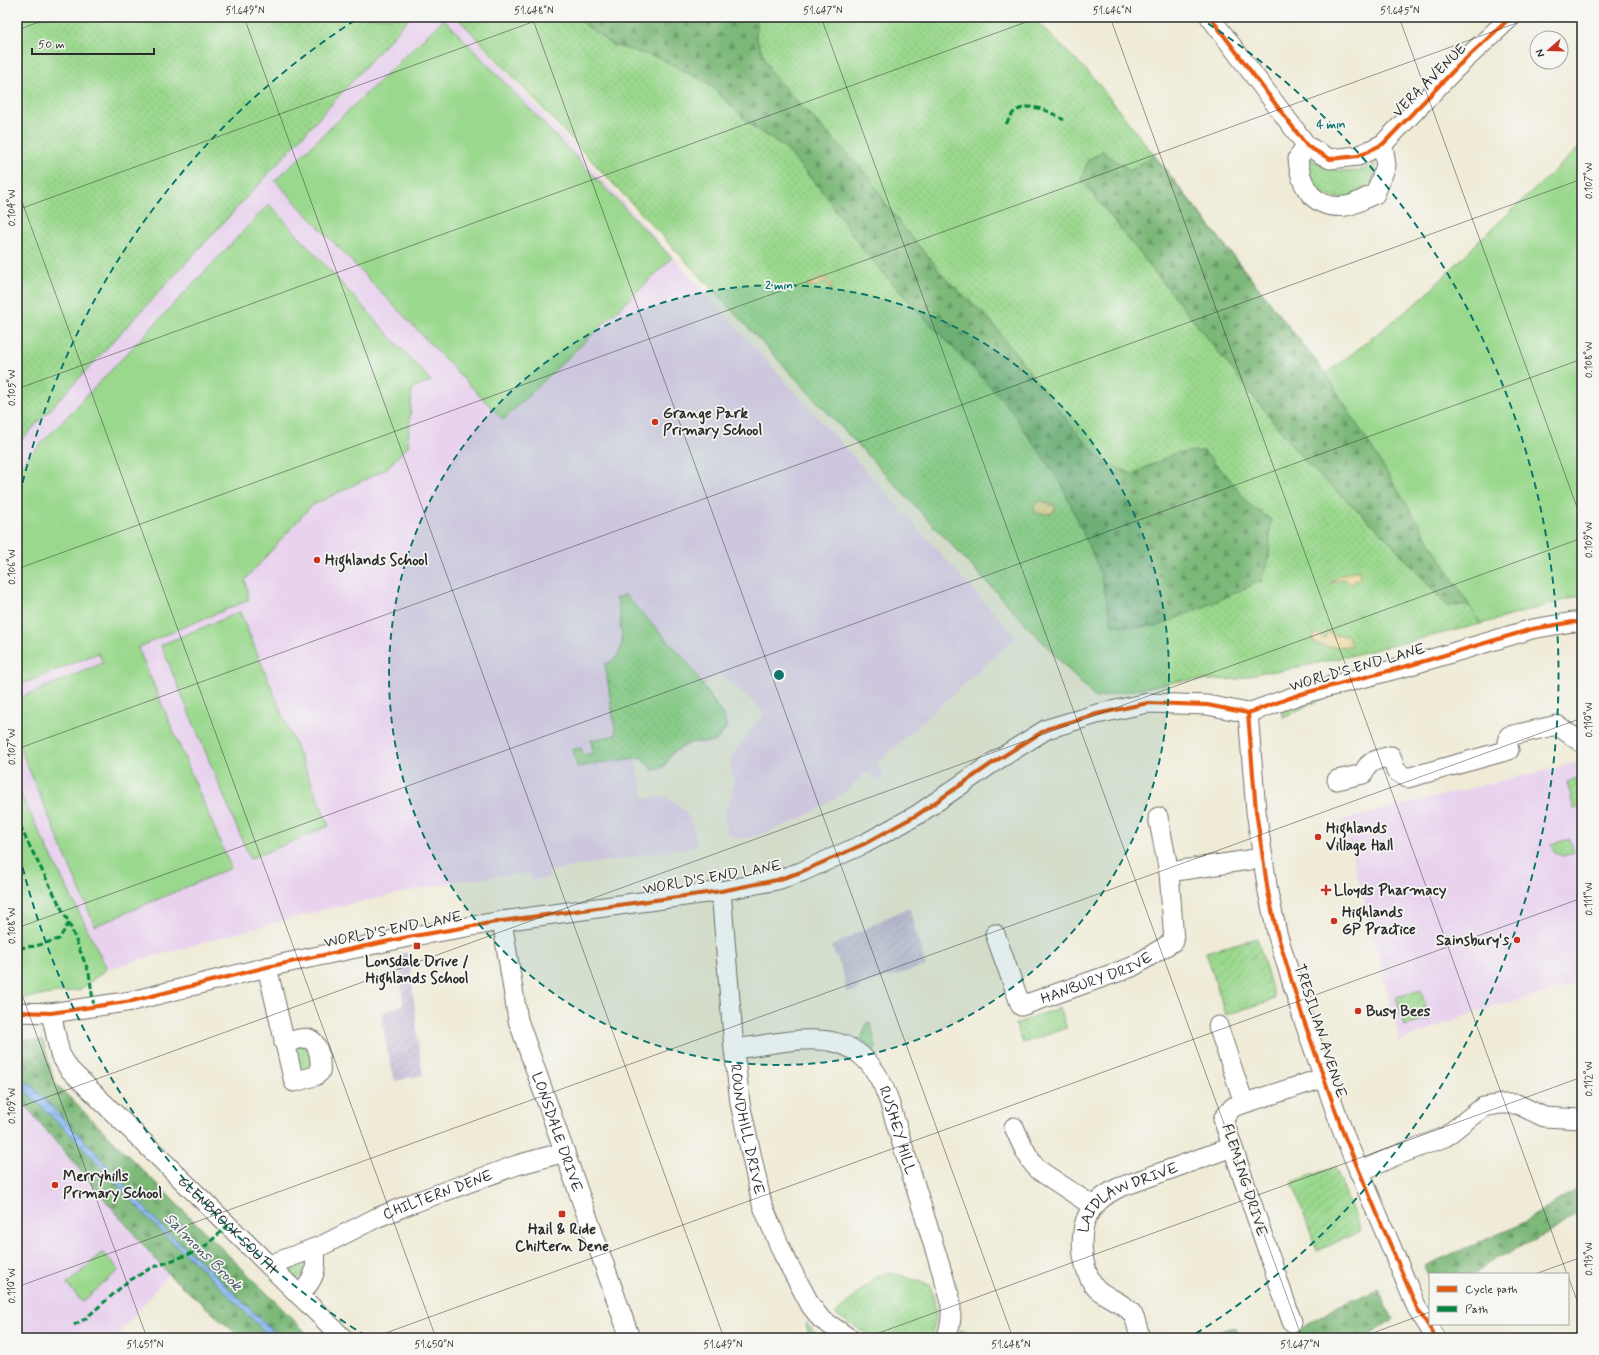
<svg xmlns="http://www.w3.org/2000/svg" width="1599" height="1355" viewBox="0 0 1599 1355" font-family="Mynerve,sans-serif">
	<style>
		.built { fill: #e8d2ee }
		.industrial { fill: url(#industrial-furrows) }
		.grass { fill: url(#grass-dots); stroke: #62825c }
		.forest { fill: url(#forest-firs); stroke: #537252 }
		.sand { fill: url(#sand-dots); stroke: #8c8264 }
		.park { fill: #9ad88d; stroke: #62825c }
		.garden { fill: url(#garden-furrows); stroke: #62825c }
		.water { fill: url(#water-waves); stroke: #5b7390 }
		.lines { fill: none; stroke-linecap: round; stroke-linejoin: round }
		.minor-casing { stroke: #706e67; stroke-width: 21 }
		.minor { stroke: #fff; stroke-width: 19 }
		.quiet { stroke: #00873e; stroke-width: 3; stroke-dasharray: 6 3; stroke-linecap: butt }
		.cycleway-casing { stroke: #f6f6f2; stroke-width: 6 }
		.cycleway { stroke: #e8590c; stroke-width: 4 }
		.ticks { fill: none; stroke: #2b2b2b; stroke-width: 1; stroke-opacity: 0.45 }
		.ring { fill: none; stroke: #0f766e; stroke-width: 2; stroke-dasharray: 7 5 }
		.poi-dot { fill: #c8321e; stroke: #f6f6f2; stroke-width: 1.5 }
		.labels { text-anchor: middle; stroke-width: 3.5; stroke-linejoin: round; paint-order: stroke }
		.street-label { font-size: 15px; fill: #2b2b2b; stroke: #f6f6f2 }
		.poi-label { font-size: 15px; font-weight: bold; fill: #2b2b2b; stroke: #f6f6f2; text-anchor: start }
		.water-label { font-size: 16px; font-style: italic; fill: #485668; stroke: #f6f6f2 }
		.centre { fill: #0f766e; stroke: #f6f6f2; stroke-width: 2 }
		.ring-label { font-size: 12px; text-anchor: middle; font-weight: bold; fill: #0f766e; stroke: #f6f6f2; stroke-width: 3.5; stroke-linejoin: round; paint-order: stroke }
		.neatline { fill: none; stroke: #2b2b2b; stroke-width: 1.5 }
		.ticks-label { font-size: 10px; text-anchor: middle; fill: #2b2b2b }
	</style>
	<defs>
		<pattern id="industrial-furrows" width="10" height="10" patternUnits="userSpaceOnUse"><rect width="10" height="10" fill="#c9bfd7"/><path d="M-1 1l2-2M0 10L10 0M9 11l2-2" fill="none" stroke="#ada4b9"/></pattern>
		<pattern id="grass-dots" width="8" height="8" patternUnits="userSpaceOnUse"><rect width="8" height="8" fill="#9ad88d"/><path d="M2 2h.1M6 6h.1" fill="none" stroke="#85ba7a" stroke-width="1.8" stroke-linecap="round"/></pattern>
		<pattern id="forest-firs" width="22" height="20" patternUnits="userSpaceOnUse"><rect width="22" height="20" fill="#7bb878"/><path d="M5 1l3.5 6h-7zM16 11l3.5 6h-7z" fill="#659663"/></pattern>
		<pattern id="sand-dots" width="8" height="8" patternUnits="userSpaceOnUse"><rect width="8" height="8" fill="#eeda9e"/><path d="M2 2h.1M6 6h.1" fill="none" stroke="#cb8" stroke-width="1.8" stroke-linecap="round"/></pattern>
		<pattern id="garden-furrows" width="10" height="10" patternUnits="userSpaceOnUse"><rect width="10" height="10" fill="#9ad88d"/><path d="M-1 1l2-2M0 10L10 0M9 11l2-2" fill="none" stroke="#85ba7a"/></pattern>
		<pattern id="water-waves" width="16" height="10" patternUnits="userSpaceOnUse"><rect width="16" height="10" fill="#8bbbf6"/><path d="M0 5q4-4 8 0t8 0" fill="none" stroke="#7298c7"/></pattern>
	</defs>
	<rect width="100%" height="100%" fill="#f6f6f2"/>
	<filter id="ink" filterUnits="userSpaceOnUse"><feTurbulence type="fractalNoise" baseFrequency=".025" numOctaves="2"/><feDisplacementMap in="SourceGraphic" scale="8" xChannelSelector="R" yChannelSelector="G"/><feConvolveMatrix kernelMatrix="1 2 1 2 8 2 1 2 1" color-interpolation-filters="sRGB"/></filter>
	<filter id="wash" filterUnits="userSpaceOnUse"><feTurbulence type="fractalNoise" baseFrequency=".012" numOctaves="4" result="noise"/><feDisplacementMap in="SourceGraphic" scale="16" xChannelSelector="R" yChannelSelector="G"/><feGaussianBlur stdDeviation="0.9" result="paint"/><feColorMatrix in="noise" values="0 0 0 0 0 0 0 0 0 0 0 0 0 0 0 0 0 1.4 0 .05"/><feComposite in="paint" operator="in"/></filter>
	<g filter="url(#wash)">
		<rect width="100%" height="100%" fill="#efebd7"/>
		<path class="built" d="M410 17H456L1016 637 876 764 885 776 877 782 867 772 844 793 806 816 771 831 741 839 727 834 724 812 731 798 734 782 729 760 753 727 764 715 751 700 718 673 705 684V687L728 722V729L716 743 691 744 677 752 670 757 666 766 661 771H655L641 758 635 759 645 799 665 796 685 811 693 824 697 846 549 871V878L532 881 530 873 458 881 322 910 107 969 17 787V445L263 180Z
			M1582 761V983L1476 1012 1400 1041 1343 820Z
			M17 1096 168 1274 116 1338H17Z"/>
		<path class="industrial" d="M909 908 926 966 867 984 853 992 846 993 844 976 837 958 831 947 887 917Z
			M409 953 420 1059 423 1075 395 1081 387 1050 381 1014 403 1004 399 954Z"/>
		<path class="grass" d="M17 17H410L263 180 17 445Z
			M457 17H1032L1093 77 1326 374 1481 624 1349 656 1280 671 1264 672 1238 679 1179 681 1095 698Z
			M1306 155C1320 166 1342 175 1360 170 1365 169 1370 166 1375 164 1378 178 1363 198 1349 199 1343 200 1324 195 1317 193L1303 158Z
			M625 595 685 659 724 717 726 728 715 742H692L686 745 673 752 664 766 656 770H653L641 757 577 767 573 749 581 748 583 755 593 753 591 740 616 735 605 664C623 658 624 641 620 625L621 622 617 598Z
			M1329 696 1283 717 1281 709 1301 700Z
			M1570 839 1574 853 1562 856 1554 851 1551 844Z
			M1059 1008 1067 1028 1023 1043 1015 1024Z
			M867 1022 871 1024 876 1047 875 1050 873 1051 861 1039Z
			M303 1044 317 1065 301 1073 293 1047Z
			M306 1258 307 1274 297 1279H295C286 1268 297 1261 306 1258Z
			M890 1272 930 1285C936 1306 939 1317 930 1338H873L835 1314 876 1277Z
			M806 1323 818 1337 820 1338H809Z
			M961 1329 968 1332 970 1338H958Z"/>
		<path class="forest" d="M576 17H758L756 38 772 74 869 177 892 213 946 279 990 320 1076 432 1105 462 1132 474 1176 453 1204 451 1229 478 1250 505 1271 520 1269 557 1261 581 1215 602 1158 626 1137 627 1112 625 1099 569 1061 483 1004 401 912 305 863 250 825 195 784 147 753 127 709 84 659 58 612 45Z
			M1103 151 1130 171 1153 155 1326 374 1470 606H1447L1384 535 1306 463 1081 179 1088 160Z
			M17 1039 43 1041 54 1082 312 1338H241L168 1274 17 1096Z
			M1580 1187H1582V1210L1548 1234 1495 1259 1475 1274H1430V1280L1424 1266 1517 1226Z
			M1378 1289 1393 1319 1368 1336 1362 1338H1286L1338 1306Z
			M1235 1327 1239 1338H1211L1210 1335Z"/>
		<path class="sand" d="M822 278 827 279 832 285 831 291 827 282H821L817 286H810L806 288 808 284 812 283Z
			M1042 501 1055 506V511L1050 514 1036 513C1032 506 1035 503 1042 501Z
			M1353 571H1360L1361 573 1359 579 1354 580 1350 584 1344 579 1330 583 1338 577Z
			M1327 631 1335 636 1341 635 1347 636 1351 646C1338 646 1324 650 1313 641L1314 638 1312 639 1316 634 1320 635 1322 638 1325 639Z"/>
		<path class="park" d="M444 19 672 258 503 420 275 181Z
			M1582 145V595L1481 624 1326 374 1425 296 1475 245Z
			M269 204 431 381 412 389 408 446 386 469 311 506 245 580 249 600 162 636 138 648 231 868 95 926 17 741V699L103 663 98 653 17 686V469Z
			M240 612 329 826 250 859 161 645Z
			M17 787 107 969 79 990 17 999Z
			M103 1252 119 1270 82 1302 67 1284Z"/>
		<path class="garden" d="M1582 778V807L1574 809 1567 782Z
			M1257 938 1275 999 1226 1015 1206 952Z
			M1421 990 1429 1020 1404 1026 1396 997Z
			M1335 1167 1361 1231 1317 1251 1292 1182Z"/>
		<path class="water" d="M17 1080 29 1083 84 1140 162 1227 210 1270 280 1338H271L204 1271 159 1230 79 1143 23 1089 17 1087Z"/>
	</g>
	<g filter="url(#ink)">
		<g class="lines">
			<defs>
				<g id="minor">
					<path d="M1210 17 1307 146 1330 159 1358 156 1383 144 1457 67 1511 17"/>
					<path d="M1307 146 1298 158C1300 187 1314 210 1346 206 1355 205 1366 197 1375 194L1386 166 1383 144"/>
					<path d="M1248 713 1256 811 1268 892 1277 933 1303 1018 1344 1135 1417 1308 1436 1338"/>
					<path d="M1337 780 1363 774C1368 760 1379 759 1391 756L1396 771 1407 778 1509 750 1507 742 1509 736 1557 725 1582 743"/>
					<path d="M1158 817 1169 872"/>
					<path id="s1" d="M721 891 734 1049 740 1103 762 1204 783 1254 811 1306 821 1319 849 1338"/>
					<path id="s2" d="M502 921 518 1020 630 1338"/>
					<path id="s3" d="M995 934 1021 1006 1132 967 1174 941 1169 872 1262 858"/>
					<path d="M267 967 294 1082 315 1076 320 1072C321 1066 320 1060 319 1054 313 1031 302 1039 284 1043"/>
					<path d="M17 1012 51 1013 132 1001 267 967 408 937 502 921 721 891 777 880 801 872 864 844 917 815 994 762 1047 729 1097 714 1148 703 1207 705 1248 713 1301 694 1411 665 1532 629 1573 622 1582 623"/>
					<path id="s4" d="M51 1013 60 1054 69 1069 343 1338"/>
					<path d="M1218 1026 1244 1103"/>
					<path id="s5" d="M734 1049C800 1041 860 1018 888 1098L950 1298C952 1312 952 1325 946 1338"/>
					<path d="M1014 1127C1021 1142 1026 1156 1037 1169L1093 1206"/>
					<path d="M1359 1172 1395 1156 1445 1137 1483 1107 1501 1104H1517L1544 1117 1582 1119"/>
					<path id="s6" d="M269 1265 323 1245 376 1218 413 1203 517 1165 565 1152"/>
					<path d="M299 1295C315 1279 317 1271 315 1248"/>
					<path d="M1292 1322 1223 1119 1233 1107 1323 1078"/>
					<path id="s7" d="M1140 1338C1138 1330 1136 1318 1131 1312 1122 1302 1107 1298 1097 1289 1089 1281 1085 1267 1083 1256 1079 1223 1088 1203 1118 1188L1232 1147"/>
				</g>
			</defs>
			<use href="#minor" class="minor-casing"/>
			<use href="#minor" class="minor"/>
			<path class="quiet" d="M1006 124C1008 121 1011 116 1013 113 1029 100 1049 111 1064 120
				M17 818 26 839 69 923 59 939 36 946 17 948
				M69 923 89 973 94 1007
				M74 1325 85 1319 127 1282 151 1268 195 1252 208 1244 228 1225"/>
			<defs>
				<path id="cycleway" d="M1210 17 1307 146 1330 159 1358 156 1383 144 1457 67 1511 17
					M1248 713 1256 811 1268 892 1277 933 1303 1018 1344 1135 1417 1308 1436 1338
					M17 1012 51 1013 132 1001 267 967 408 937 502 921 721 891 777 880 801 872 864 844 917 815 994 762 1047 729 1097 714 1148 703 1207 705 1248 713 1301 694 1411 665 1532 629 1573 622 1582 623"/>
			</defs>
			<use href="#cycleway" class="cycleway-casing"/>
			<use href="#cycleway" class="cycleway"/>
		</g>
	</g>
	<path class="ticks" d="M244 17 724 1338M532 17 1013 1338M821 17 1302 1338M1110 17 1567 1274M1399 17 1582 521M17 30 53 17M17 188 436 1338M17 210 546 17M17 389 1040 17M17 569 1533 17M17 749 1582 179M17 928 1582 359M17 981 147 1338M17 1108 1582 538M1535 1274 1582 1257M1568 1276 1582 1314M17 1287 1582 718M372 1338 1582 898M865 1338 1582 1077M1359 1338 1430 1312"/>
	<circle cx="779" cy="675" r="390" fill="#0f766e" fill-opacity=".12"/>
	<g class="ring">
		<circle cx="779" cy="675" r="390"/>
		<path d="M366 1336A780 780 0 0 1 17 844M17 506A780 780 0 0 1 360 17M1198 17A780 780 0 0 1 1192 1336"/>
	</g>
	<g class="poi-dot">
		<circle cx="655" cy="422" r="4"/>
		<circle cx="317" cy="560" r="4"/>
		<circle cx="1318" cy="837" r="4"/>
		<path d="M1324 884h4v4h4v4h-4v4h-4v-4h-4v-4h4z"/>
		<circle cx="1334" cy="921" r="4"/>
		<circle cx="1517" cy="940" r="4"/>
		<rect x="413" y="942" width="8" height="8" rx="2"/>
		<circle cx="1358" cy="1011" r="4"/>
		<circle cx="55" cy="1185" r="4"/>
		<rect x="558" y="1210" width="8" height="8" rx="2"/>
	</g>
	<g class="labels">
		<g class="street-label">
			<text transform="translate(1429 80) rotate(-45)" y="5">VERA AVENUE</text>
			<text transform="translate(1357 667) rotate(-16)" y="5">WORLD'S END LANE</text>
			<text transform="translate(712 877) rotate(-10)" y="5">WORLD'S END LANE</text>
			<text transform="translate(393 929) rotate(-11)" y="5">WORLD'S END LANE</text>
			<text dy="5" stroke="none"><textPath href="#s3" startOffset="157">HANBURY DRIVE</textPath></text>
			<text transform="translate(1321 1031) rotate(72)" y="5">TRESILIAN AVENUE</text>
			<text dy="5" stroke="none"><textPath href="#s1" startOffset="240">ROUNDHILL DRIVE</textPath></text>
			<text dy="5" stroke="none"><textPath href="#s5" startOffset="216">RUSHEY HILL</textPath></text>
			<text dy="5" stroke="none"><textPath href="#s2" startOffset="219">LONSDALE DRIVE</textPath></text>
			<text transform="translate(1245 1180) rotate(72)" y="5">FLEMING DRIVE</text>
			<text dy="5" stroke="none"><textPath href="#s6" startOffset="183">CHILTERN DENE</textPath></text>
			<text dy="5" stroke="none"><textPath href="#s7" startOffset="190">LAIDLAW DRIVE</textPath></text>
			<text dy="5" stroke="none"><textPath href="#s4" startOffset="282">GLENBROOK SOUTH</textPath></text>
		</g>
		<g class="poi-label">
			<text x="663" y="418">Grange Park<tspan x="663" dy="17">Primary School</tspan></text>
			<text x="325" y="565">Highlands School</text>
			<text x="1326" y="833">Highlands<tspan x="1326" dy="17">Village Hall</tspan></text>
			<text x="1334" y="895">Lloyds Pharmacy</text>
			<text x="1342" y="917">Highlands<tspan x="1342" dy="17">GP Practice</tspan></text>
			<text x="1509" y="945" text-anchor="end">Sainsbury's</text>
			<text x="417" y="966" text-anchor="middle">Lonsdale Drive /<tspan x="417" dy="17">Highlands School</tspan></text>
			<text x="1366" y="1016">Busy Bees</text>
			<text x="63" y="1181">Merryhills<tspan x="63" dy="17">Primary School</tspan></text>
			<text x="562" y="1234" text-anchor="middle">Hail &amp; Ride<tspan x="562" dy="17">Chiltern Dene</tspan></text>
		</g>
		<g class="water-label">
			<text transform="translate(204 1251) rotate(45)" y="6">Salmons Brook</text>
		</g>
	</g>
	<circle cx="779" cy="675" r="6" class="centre"/>
	<g class="ring-label">
		<text x="1331" y="128">4 min</text>
		<text x="779" y="289">2 min</text>
	</g>
	<rect width="1599" height="1355" fill="none" stroke="#f6f6f2" stroke-width="44"/>
	<rect x="1429" y="1273" width="140" height="52" fill="#f6f6f2" stroke="#a5a5a2"/>
	<rect x="1437" y="1286" width="20" height="6" fill="#e8590c" stroke="#a5a5a2"/>
	<text x="1465" y="1293" font-size="12" fill="#2b2b2b">Cycle path</text>
	<rect x="1437" y="1306" width="20" height="6" fill="#00873e" stroke="#a5a5a2"/>
	<text x="1465" y="1313" font-size="12" fill="#2b2b2b">Path</text>
	<g transform="translate(1549 50) rotate(250)"><circle r="19" fill="#f6f6f2" stroke="#a5a5a2"/>
	<path d="M0-3L7 15L0 10L-7 15Z" fill="#c8321e"/>
	<text y="-6" font-size="11" font-weight="bold" text-anchor="middle" fill="#2b2b2b">N</text>
	</g>
	<path d="M32 48v6h122v-6" fill="none" stroke="#2b2b2b" stroke-width="2"/>
	<text x="38" y="48" font-size="12" fill="#2b2b2b" stroke="#f6f6f2" stroke-width="3" paint-order="stroke">50 m</text>
	<rect x="22" y="22" width="1555" height="1311" class="neatline"/>
	<g class="ticks-label">
		<text x="245" y="14">51.649°N</text>
		<text x="534" y="14">51.648°N</text>
		<text x="823" y="14">51.647°N</text>
		<text x="1112" y="14">51.646°N</text>
		<text x="1400" y="14">51.645°N</text>
		<text transform="translate(1588 181) rotate(-90)" y="4">0.107°W</text>
		<text transform="translate(11 208) rotate(-90)" y="4">0.104°W</text>
		<text transform="translate(1588 360) rotate(-90)" y="4">0.108°W</text>
		<text transform="translate(11 388) rotate(-90)" y="4">0.105°W</text>
		<text transform="translate(1588 540) rotate(-90)" y="4">0.109°W</text>
		<text transform="translate(11 567) rotate(-90)" y="4">0.106°W</text>
		<text transform="translate(1588 720) rotate(-90)" y="4">0.110°W</text>
		<text transform="translate(11 747) rotate(-90)" y="4">0.107°W</text>
		<text transform="translate(1588 899) rotate(-90)" y="4">0.111°W</text>
		<text transform="translate(11 926) rotate(-90)" y="4">0.108°W</text>
		<text transform="translate(1588 1079) rotate(-90)" y="4">0.112°W</text>
		<text transform="translate(11 1106) rotate(-90)" y="4">0.109°W</text>
		<text transform="translate(1588 1259) rotate(-90)" y="4">0.113°W</text>
		<text transform="translate(11 1286) rotate(-90)" y="4">0.110°W</text>
		<text x="145" y="1348">51.651°N</text>
		<text x="434" y="1348">51.650°N</text>
		<text x="723" y="1348">51.649°N</text>
		<text x="1011" y="1348">51.648°N</text>
		<text x="1300" y="1348">51.647°N</text>
	</g>
</svg>
